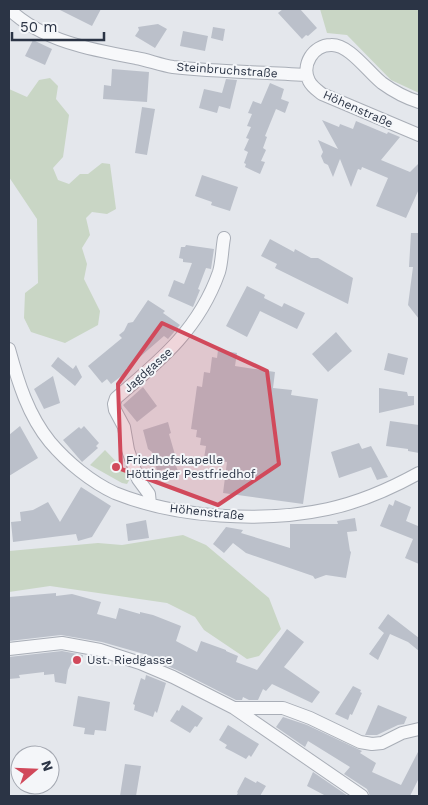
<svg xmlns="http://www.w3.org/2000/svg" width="428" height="805" viewBox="0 0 428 805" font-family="'Work Sans',sans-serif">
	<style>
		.green { fill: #c9d6c5 }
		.building { fill: #bbc0ca }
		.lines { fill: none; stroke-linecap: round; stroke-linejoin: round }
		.minor-casing { stroke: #a9aeb7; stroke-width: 14 }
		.minor { stroke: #f7f8fa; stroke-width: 12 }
		.marked { fill: #d1495b; fill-opacity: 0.2; stroke: #d1495b; stroke-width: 4; stroke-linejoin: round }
		.poi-dot { fill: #d1495b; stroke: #f4f6f9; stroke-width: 2 }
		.labels { text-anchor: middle; stroke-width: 4; stroke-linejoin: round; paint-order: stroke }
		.street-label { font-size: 12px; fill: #2b3445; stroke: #f4f6f9 }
		.poi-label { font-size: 12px; fill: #2b3445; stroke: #f4f6f9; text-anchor: start }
	</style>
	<rect width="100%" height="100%" fill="#e4e7ec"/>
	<path class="green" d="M320 9H419V93L391 80 347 35 327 33Z
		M50 78 58 86 56 99 69 115 63 157 53 168 58 180 69 184 80 174H88L102 163 110 164 116 209 107 214 92 212 86 218 90 235 82 248 87 264 84 279 100 311 98 325 65 343 31 332 24 318 25 293 38 283 37 219 9 177V89L27 97 39 80Z
		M105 450 131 477 127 484 122 483 90 465Z
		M183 535 206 545 269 598 281 629 259 656 247 659 204 630 195 617 167 603 50 586 9 592V551L98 543 122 545Z"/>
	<path class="building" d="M58 9H101L92 26Z
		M283 9H300L317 28 308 36 306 35 302 39 278 13Z
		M158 24 167 29 155 48 135 36 139 30 138 27Z
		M213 27 225 29 223 41 211 38Z
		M183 31 208 36 205 51 180 46Z
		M33 40 52 49 45 65 25 56Z
		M112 69 149 72 147 102 103 99 104 85 111 86Z
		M226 79 237 80 230 109 219 106 217 113 199 108 204 89 222 93Z
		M270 83 284 89 281 99 289 102 285 113 276 109 265 136 267 137 263 148 266 150 261 161 265 162 260 174 245 167 246 164 244 163 248 152 244 150 249 139 246 138 251 127 247 126 252 114 248 113 253 101 261 104Z
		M142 107 155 109 147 155 135 153Z
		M322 120 339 127 340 124 353 129 356 121 387 134 388 132 400 137 381 160 410 172 419 163V189L406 218 376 206 388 178 362 167 361 170 358 169 351 187 340 159 333 177 328 165 324 163 321 156 323 152 318 140 338 149Z
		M202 175 238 187 230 211 211 205 212 202 195 196Z
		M411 233H419V319L408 305 413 267H409Z
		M270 239 294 252 295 249 311 258H318L353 278 348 304 275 268 277 264 261 256Z
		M186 245 214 249 211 269 206 268 198 289 200 290 193 307 168 296 174 280 184 284 192 263 183 262V259L179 258 181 247H185Z
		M247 286 265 295 264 298 282 307 284 303 305 313 297 329 260 311 247 337 226 326Z
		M148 300 165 311 163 313 180 325 168 339 164 336 126 369 128 371 111 384 107 379 102 383 88 366 122 338 119 335 124 331 128 323 133 322Z
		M336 332 352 351 328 372 312 354Z
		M218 350 237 353 235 366 275 372 273 388 292 390 291 395 318 399 303 504 223 493 227 462 204 458 206 446 200 445 201 438 196 437 197 430 191 429 197 386 202 387 204 372 210 373 212 357 217 358Z
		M388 353 408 358 404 375 384 370Z
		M58 357 73 369 76 365 82 377 75 386 51 366Z
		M53 376 60 403 44 409 34 389Z
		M143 387 157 406 137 422 123 405Z
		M379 388 407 392 408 396H414V405L379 413Z
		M390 421 419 425V453L408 451V449L386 446Z
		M168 422 171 433 169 434 178 465 176 466 178 471 166 474 165 469 157 471 152 452 148 449 143 430Z
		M20 426 38 458 9 476V435Z
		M84 426 99 443 96 446 98 448 82 462 63 440 79 427 81 429Z
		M359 443 362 449 371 446 388 477 377 480 371 467 339 478 331 452Z
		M81 487 111 506 92 537 78 541 76 534 13 542 11 522 21 521 20 512 33 510 48 502 60 522Z
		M395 500 411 507 406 521 418 526 419 524V564L405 558 413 539 380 526 389 504 393 506Z
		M355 518 357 531 347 532 350 551 351 552 346 578 326 575 315 579 313 576 246 553 233 543 224 553 213 544 226 527 243 530 241 533 290 548V524H338L337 521Z
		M146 520 149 538 128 541 126 524Z
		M56 593V596L72 594 101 602 97 614 116 619 119 608 140 614V612L153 615 181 626 176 641 197 652 201 641 226 650V651L238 656 236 662 257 670 287 629 304 642 284 667 320 692 312 703 272 684 266 691 263 689 258 700H249L243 697 242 700H236L177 670 151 659V656L102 642 61 635 9 641V597Z
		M388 614 419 638V651L408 642 390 634 378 660 369 654 384 633 378 628Z
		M62 651 83 655 81 664 72 662 68 670 66 684 55 682 54 674 44 675V672L19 675 20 678 9 679V657Z
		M146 675 166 683 157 713 155 711 153 717 134 710 135 705 133 704 141 678 145 680Z
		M353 686 361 690 360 692 362 693 352 715 350 714 348 720 335 714Z
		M78 696 110 702 106 731 95 730 94 735 84 734 85 728 73 726Z
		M182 705 203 718 197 727 195 726 190 733 170 721 177 710 179 711Z
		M378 705 407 717 404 724 398 725 377 735H365Z
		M283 717 307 725 362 751 360 753 376 763 372 772 401 785 419 750V778L410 796H370L367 789 344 774 350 767 308 741 305 747 276 727Z
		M228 725 259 744 251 757 249 755 246 759 233 752 225 748 227 745 219 740Z
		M125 764 141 766 136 796H120Z
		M313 772 348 796H326L307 786Z
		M245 777 256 783 257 781 266 786 260 796H236L238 793 237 792Z"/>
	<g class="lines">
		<defs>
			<path id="minor" d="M9 9C42 41 92 50 136 58 148 60 160 65 173 67 217 72 262 72 306 75
				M419 102C406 98 393 91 382 83 368 72 349 44 331 45 313 45 301 65 309 81 312 87 317 90 322 94L419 135
				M9 349C18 382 28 415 50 442 67 462 91 482 115 493 177 518 263 523 328 509 361 502 390 489 419 473
				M150 504 149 494 138 479 128 450 124 427 115 410 114 404 116 398C161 360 199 329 219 272 222 262 222 249 224 238
				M9 649 62 643 100 650 140 663 173 677 234 708 362 796
				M234 708H283L310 718 360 742 372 744 382 743 402 733 419 729"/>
		</defs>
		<use href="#minor" class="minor-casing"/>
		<use href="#minor" class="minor"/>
	</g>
	<path class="marked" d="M162 323 267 371 279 464 218 505 121 469 118 384Z"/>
	<g class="poi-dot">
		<circle cx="116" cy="467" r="5"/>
		<circle cx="77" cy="660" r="5"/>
	</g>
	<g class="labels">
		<g class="street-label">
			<text transform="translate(227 70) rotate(4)" y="4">Steinbruchstraße</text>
			<text transform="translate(358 109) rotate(24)" y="4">Höhenstraße</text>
			<text transform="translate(148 370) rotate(-42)" y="4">Jagdgasse</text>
			<text transform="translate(207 512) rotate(6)" y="4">Höhenstraße</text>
		</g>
		<g class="poi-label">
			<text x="126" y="464">Friedhofskapelle<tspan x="126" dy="14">Höttinger Pestfriedhof</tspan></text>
			<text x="87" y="664">Ust. Riedgasse</text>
		</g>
	</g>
	<rect width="428" height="805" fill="none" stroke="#2b3445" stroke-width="20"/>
	<g transform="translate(35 770) rotate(71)"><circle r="24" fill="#f4f6f9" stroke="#a4a8b1"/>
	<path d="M0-4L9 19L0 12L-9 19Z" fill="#d1495b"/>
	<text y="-8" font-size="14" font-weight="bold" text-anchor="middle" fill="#2b3445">N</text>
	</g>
	<path d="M12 32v8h92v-8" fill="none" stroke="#2b3445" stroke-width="2.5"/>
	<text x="20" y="32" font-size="15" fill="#2b3445" stroke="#f4f6f9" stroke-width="4" paint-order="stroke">50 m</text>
</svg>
